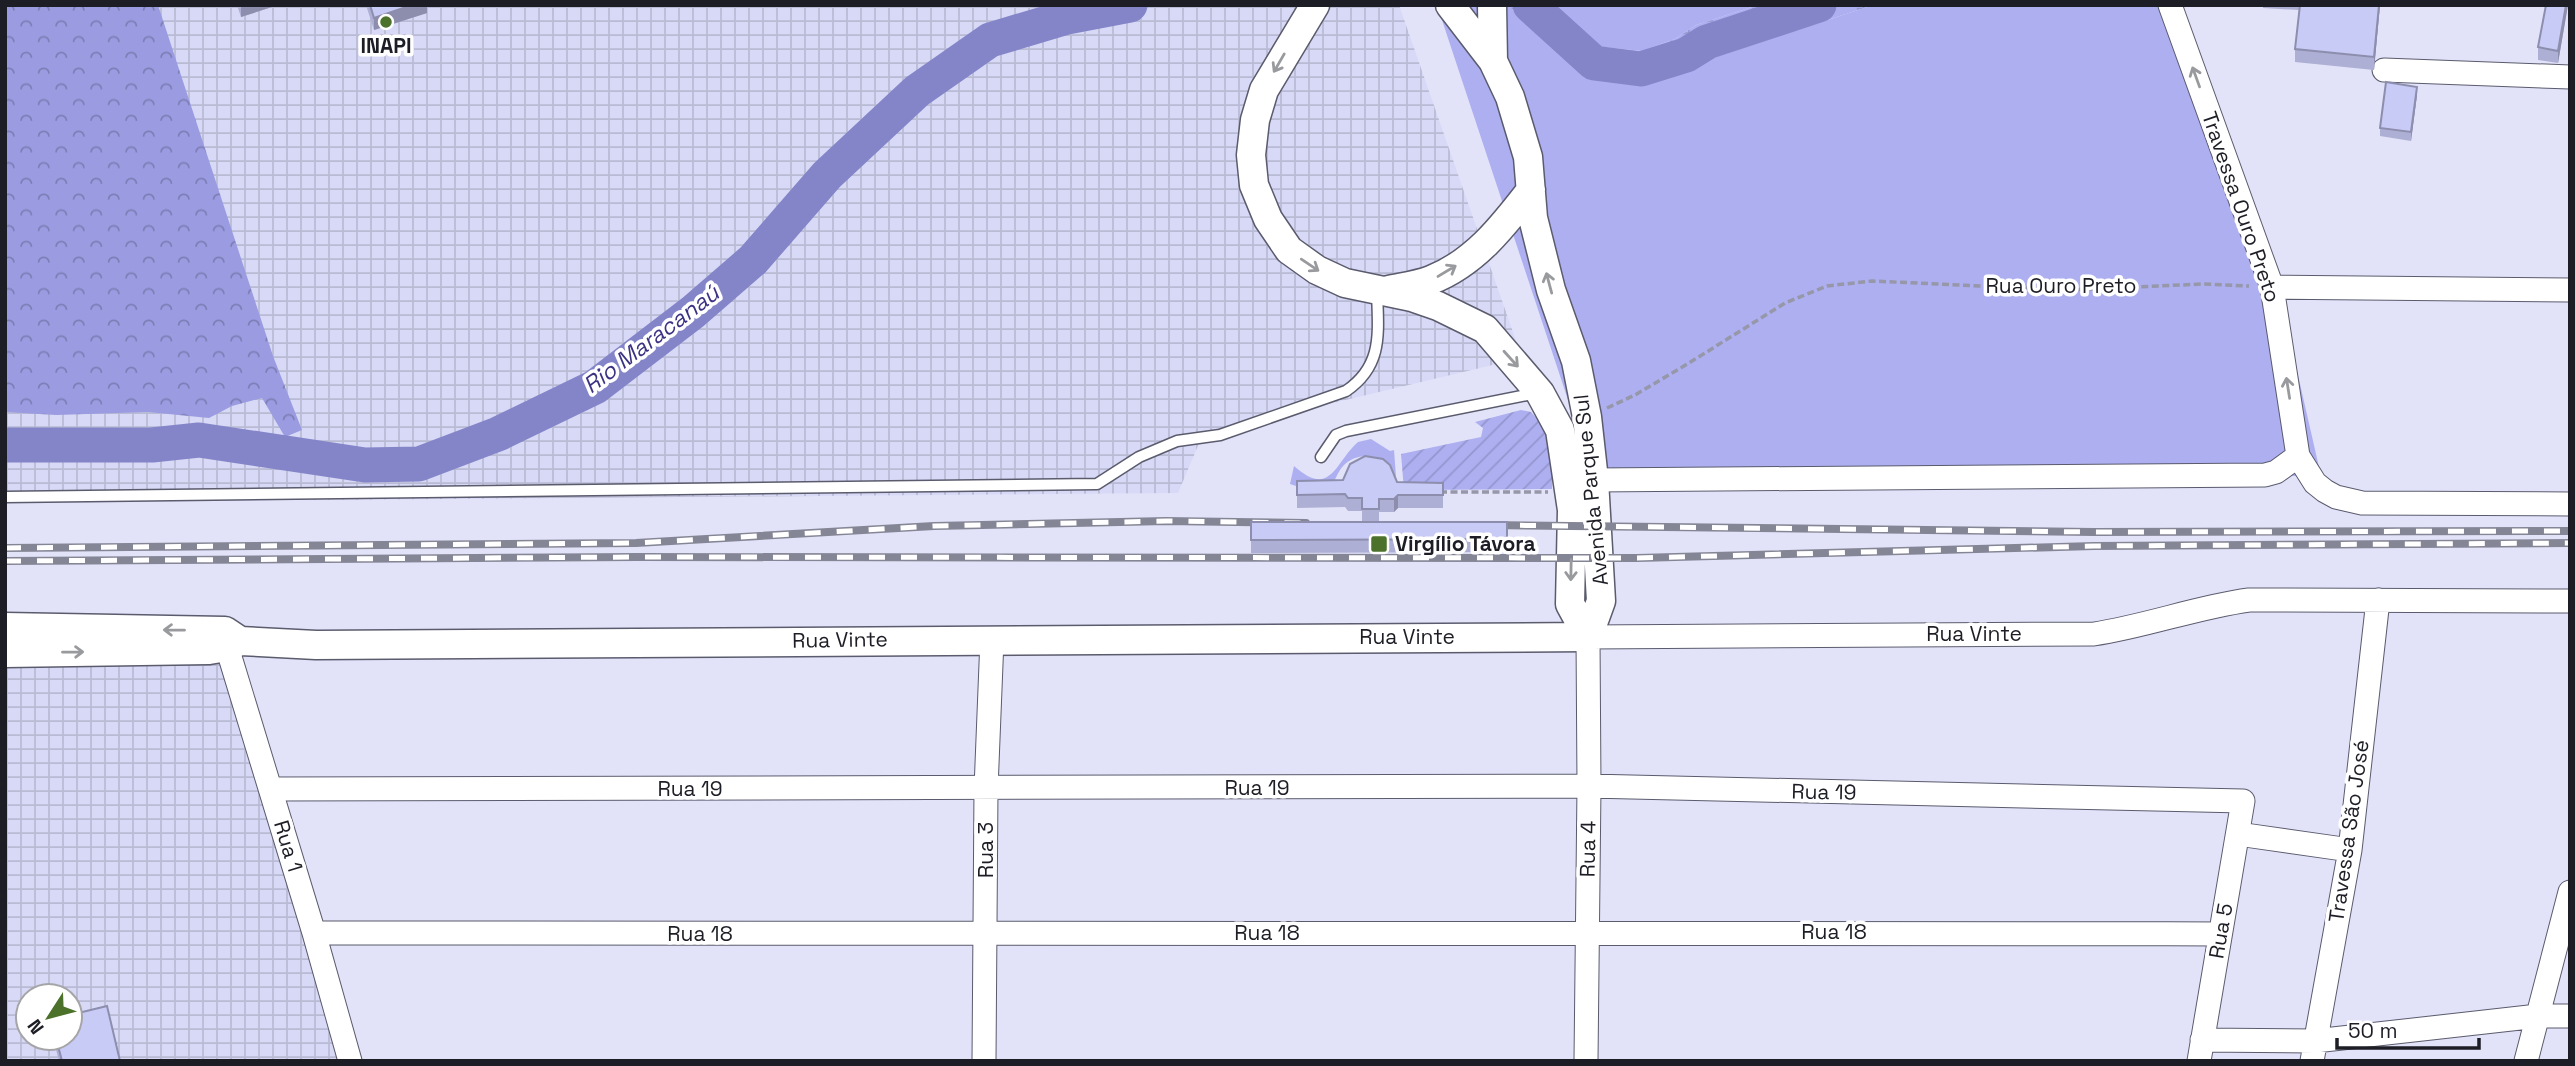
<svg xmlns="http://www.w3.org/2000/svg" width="2575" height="1066" viewBox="0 0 2575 1066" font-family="'Space Grotesk',sans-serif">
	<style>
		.industrial { fill: url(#industrial-grid); fill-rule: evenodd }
		.grass { fill: #adaff1 }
		.forest { fill: url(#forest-crowns) }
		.wetland { fill: url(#wetland-marsh) }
		.garden { fill: url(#garden-furrows) }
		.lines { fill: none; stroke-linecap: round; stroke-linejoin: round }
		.river { stroke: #8485c9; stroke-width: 35 }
		.service-casing { stroke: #5a5b6d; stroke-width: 13 }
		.minor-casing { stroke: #5a5b6d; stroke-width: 25 }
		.tertiary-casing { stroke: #5a5b6d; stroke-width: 31 }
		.path { stroke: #9697a8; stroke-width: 3.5; stroke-dasharray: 7 3.5; stroke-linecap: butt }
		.service { stroke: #fff; stroke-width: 10 }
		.minor { stroke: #fff; stroke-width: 23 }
		.tertiary { stroke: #fff; stroke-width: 28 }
		.rail-casing { stroke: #858695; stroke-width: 8 }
		.rail { stroke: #fff; stroke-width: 5; stroke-dasharray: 16; stroke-linecap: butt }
		.wall { fill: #adafd4 }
		.shaded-wall { fill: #8d8ead }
		.building { fill: #c9cbf7; stroke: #8d8ead; stroke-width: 2 }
		.oneway { stroke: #999a9d }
		.poi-dot { fill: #4b712b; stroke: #fff; stroke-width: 2.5 }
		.labels { text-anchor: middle; stroke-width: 7; stroke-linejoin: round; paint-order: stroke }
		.poi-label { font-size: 21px; font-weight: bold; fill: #1d1e25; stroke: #fff }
		.street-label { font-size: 21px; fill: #1d1e25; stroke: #fff }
		.water-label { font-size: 23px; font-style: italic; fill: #3b3284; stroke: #fff }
	</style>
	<defs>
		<pattern id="industrial-grid" width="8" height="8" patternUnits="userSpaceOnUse" patternTransform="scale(1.75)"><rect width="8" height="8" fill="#d8d9f6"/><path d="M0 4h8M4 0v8" fill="none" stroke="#b9bad3"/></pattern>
		<pattern id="forest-crowns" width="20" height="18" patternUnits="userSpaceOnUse" patternTransform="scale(1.75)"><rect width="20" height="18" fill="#9a9be1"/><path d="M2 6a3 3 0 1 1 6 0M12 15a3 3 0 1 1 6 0" fill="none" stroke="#7d7eb6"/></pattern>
		<pattern id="wetland-marsh" width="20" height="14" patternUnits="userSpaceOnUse" patternTransform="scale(1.75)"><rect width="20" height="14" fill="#adaff1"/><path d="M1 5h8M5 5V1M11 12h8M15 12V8" fill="none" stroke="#9496ce"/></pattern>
		<pattern id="garden-furrows" width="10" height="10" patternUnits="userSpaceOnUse" patternTransform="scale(1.75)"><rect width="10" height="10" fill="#adaff1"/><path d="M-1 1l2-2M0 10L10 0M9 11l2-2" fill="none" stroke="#9496ce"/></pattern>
	</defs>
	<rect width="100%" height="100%" fill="#e2e3f9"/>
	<path class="industrial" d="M5 5H1399L1522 358 1203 434 1178 493 316 500 5 499Z
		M5 642 219 643 340 1061H5ZM28 996H70V1038H28Z"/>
	<path class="grass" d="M1437 5H1507L1582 67 1653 83 1692 65 1873 5H2178L2277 283 2321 476 1587 478 1573 415Z
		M1551 5H1758L1696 25 1675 39 1642 51 1602 47Z
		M1371 439 1390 451 1394 450 1396 477C1385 458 1363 448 1344 465 1337 472 1334 483 1330 491L1299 493 1296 486 1290 484 1294 466C1331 499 1335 462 1358 442Z"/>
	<path class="forest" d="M5 5H158L273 356 302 430 285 437 262 398 232 406 209 418 148 412 56 415 5 412Z"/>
	<path class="wetland" d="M1507 5H1551L1602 47 1642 51 1675 39 1696 25 1758 5H1873L1692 65 1652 83H1616L1582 67Z"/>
	<path class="garden" d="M1521 410 1531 412 1538 420 1552 447V489L1404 490 1401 454 1481 437 1483 428 1475 422Z"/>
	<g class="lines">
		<path class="river" d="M1530 5 1594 63 1641 69 1686 55 1707 42 1819 5
			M5 445H152L199 440 365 465 419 464 498 434 595 387 693 312 753 260 827 175 917 91 990 40 1067 17 1130 5"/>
		<defs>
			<path id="service" d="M1321 457 1336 435 1346 431 1537 393
				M5 497 1097 484 1139 457 1177 441 1220 435 1346 391C1384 365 1378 332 1377 290"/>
			<path id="minor" d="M2170 5 2272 287 2298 456 2315 483 2325 491 2336 497 2362 503 2570 504
				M2384 70 2570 77
				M2272 287 2570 290
				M1594 480 2265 475 2276 472 2298 456
				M225 631 227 647 314 933 350 1061
				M271 789 1589 786 2243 801 2199 1061
				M2238 834 2350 850
				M314 933C950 935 1585 931 2220 934
				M2202 1040 2315 1041 2538 1016H2570
				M984 1061 986 789 992 639
				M1586 1061 1589 786 1588 637 2094 634C2147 626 2197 607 2249 600L2570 601
				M2312 1061 2350 850 2378 600
				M2526 1061 2570 892"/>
			<path id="tertiary" d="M1315 5 1264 90 1255 120 1251 155 1254 185 1268 219 1289 250 1317 270 1345 283 1412 297 1438 306 1485 329 1540 393 1560 430 1572 510 1570 604 1588 637
				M1450 5 1493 61 1510 97 1528 157 1533 218 1551 290 1576 361 1587 417 1594 480 1601 601 1588 637
				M1492 5 1493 61
				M1389 290C1403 287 1418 285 1431 280 1475 263 1504 225 1531 190
				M5 627 225 631 237 639
				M5 653 209 650 227 647 240 641 316 645 1588 637"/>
		</defs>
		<use href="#service" class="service-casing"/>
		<use href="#minor" class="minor-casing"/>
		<use href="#tertiary" class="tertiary-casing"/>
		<path class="path" d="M1607 408 1635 395 1689 363 1785 303 1827 286 1872 281 2068 290 2203 284 2249 286
			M1440 492H1548"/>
		<use href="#service" class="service"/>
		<use href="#minor" class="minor"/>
		<use href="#tertiary" class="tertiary"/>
		<defs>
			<path id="rail" d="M1488 525 2094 532 2570 531
				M5 548 636 543 934 526 1166 521 1306 523
				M5 561 638 557 1637 558 2094 546 2570 543"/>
		</defs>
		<use href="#rail" class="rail-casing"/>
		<use href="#rail" class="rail"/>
	</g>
	<path class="wall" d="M237 5H278L241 17Z
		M366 5H427V13L374 30Z
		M2263 5H2380L2374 70 2295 62V49L2299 10 2263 8Z
		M2568 5 2558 63 2538 60V47Z
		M2417 95 2411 141 2380 136V128Z
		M1297 481 1443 483V508H1398L1394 512H1379V522H1362V511H1348L1345 507 1297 508Z
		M1251 522H1507V552L1251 553Z
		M53 1038H70L120 1061H59Z"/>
	<path class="shaded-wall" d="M241 5H278L241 17Z
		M412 5H427V13L374 30V18Z
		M2379 5H2380L2374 70V57Z
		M2566 5H2568L2558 63V51Z
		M2417 87V95L2411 141V132Z
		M1398 495V508L1394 512V499Z"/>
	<path class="building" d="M370 5H412L374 18Z
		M2300 5H2379L2374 57 2295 49Z
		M2546 5H2566L2558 51 2538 47Z
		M2386 82 2417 87 2411 132 2380 128Z
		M1365 456 1383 459 1390 465 1397 482 1443 483V495H1398L1394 499H1379V509H1362V498H1348L1345 494 1297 495V481L1343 480 1350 464Z
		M1251 522H1507V539L1251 540Z
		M107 1006 120 1061H62L56 1038H70V1015Z"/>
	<defs><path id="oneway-shaft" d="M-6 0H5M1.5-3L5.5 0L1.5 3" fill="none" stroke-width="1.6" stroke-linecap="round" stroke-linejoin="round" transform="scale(1.75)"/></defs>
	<g class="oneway">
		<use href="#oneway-shaft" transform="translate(1279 63) rotate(120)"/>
		<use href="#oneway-shaft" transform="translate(2196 77) rotate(-110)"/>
		<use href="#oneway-shaft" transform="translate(1310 265) rotate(34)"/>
		<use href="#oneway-shaft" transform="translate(1447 271) rotate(-31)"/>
		<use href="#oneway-shaft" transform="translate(1549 283) rotate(-105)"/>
		<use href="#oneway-shaft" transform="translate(1511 359) rotate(48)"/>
		<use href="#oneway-shaft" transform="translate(2288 388) rotate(-99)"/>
		<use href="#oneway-shaft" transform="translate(1571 570) rotate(91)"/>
		<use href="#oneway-shaft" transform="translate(174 630) rotate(-179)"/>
		<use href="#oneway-shaft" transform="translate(73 652) rotate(-1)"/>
	</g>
	<g class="poi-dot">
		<circle cx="386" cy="22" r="7"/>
		<rect x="1370" y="535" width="18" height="18" rx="3.5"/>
	</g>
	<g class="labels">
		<g class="poi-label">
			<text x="386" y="53">INAPI</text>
			<text x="1395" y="551" text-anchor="start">Virgílio Távora</text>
		</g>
		<g class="street-label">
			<text transform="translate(2241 207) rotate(71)" y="7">Travessa Ouro Preto</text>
			<text x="2061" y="293">Rua Ouro Preto</text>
			<text transform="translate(1591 490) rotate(-96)" y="7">Avenida Parque Sul</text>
			<text x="1974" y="641">Rua Vinte</text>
			<text x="1407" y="644">Rua Vinte</text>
			<text transform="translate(840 640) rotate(-1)" y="7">Rua Vinte</text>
			<text x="1257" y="795">Rua 19</text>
			<text x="690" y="796">Rua 19</text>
			<text transform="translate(1824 792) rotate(1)" y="7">Rua 19</text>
			<text transform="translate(2349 831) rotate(-82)" y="7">Travessa São José</text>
			<text transform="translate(288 846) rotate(73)" y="7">Rua 1</text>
			<text transform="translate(1588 849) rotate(-89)" y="7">Rua 4</text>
			<text transform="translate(986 850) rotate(-90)" y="7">Rua 3</text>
			<text transform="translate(2221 931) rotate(-80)" y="7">Rua 5</text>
			<text x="1834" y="939">Rua 18</text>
			<text x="1267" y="940">Rua 18</text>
			<text x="700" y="941">Rua 18</text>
		</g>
		<g class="water-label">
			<text transform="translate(651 339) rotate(-37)" y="8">Rio Maracanaú</text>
		</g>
	</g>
	<rect width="2575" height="1066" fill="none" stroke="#1d1e25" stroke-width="14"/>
	<g transform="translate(49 1017) rotate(234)"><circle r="33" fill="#ffffff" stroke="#a5a5a8" stroke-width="2"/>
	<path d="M0-5L12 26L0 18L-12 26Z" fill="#4b712b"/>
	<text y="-10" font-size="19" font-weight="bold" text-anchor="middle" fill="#1d1e25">N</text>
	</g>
	<path d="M2337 1038v10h142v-10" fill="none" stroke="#1d1e25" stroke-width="3.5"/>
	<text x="2348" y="1038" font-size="21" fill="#1d1e25" stroke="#ffffff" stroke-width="5" paint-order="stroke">50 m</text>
</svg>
